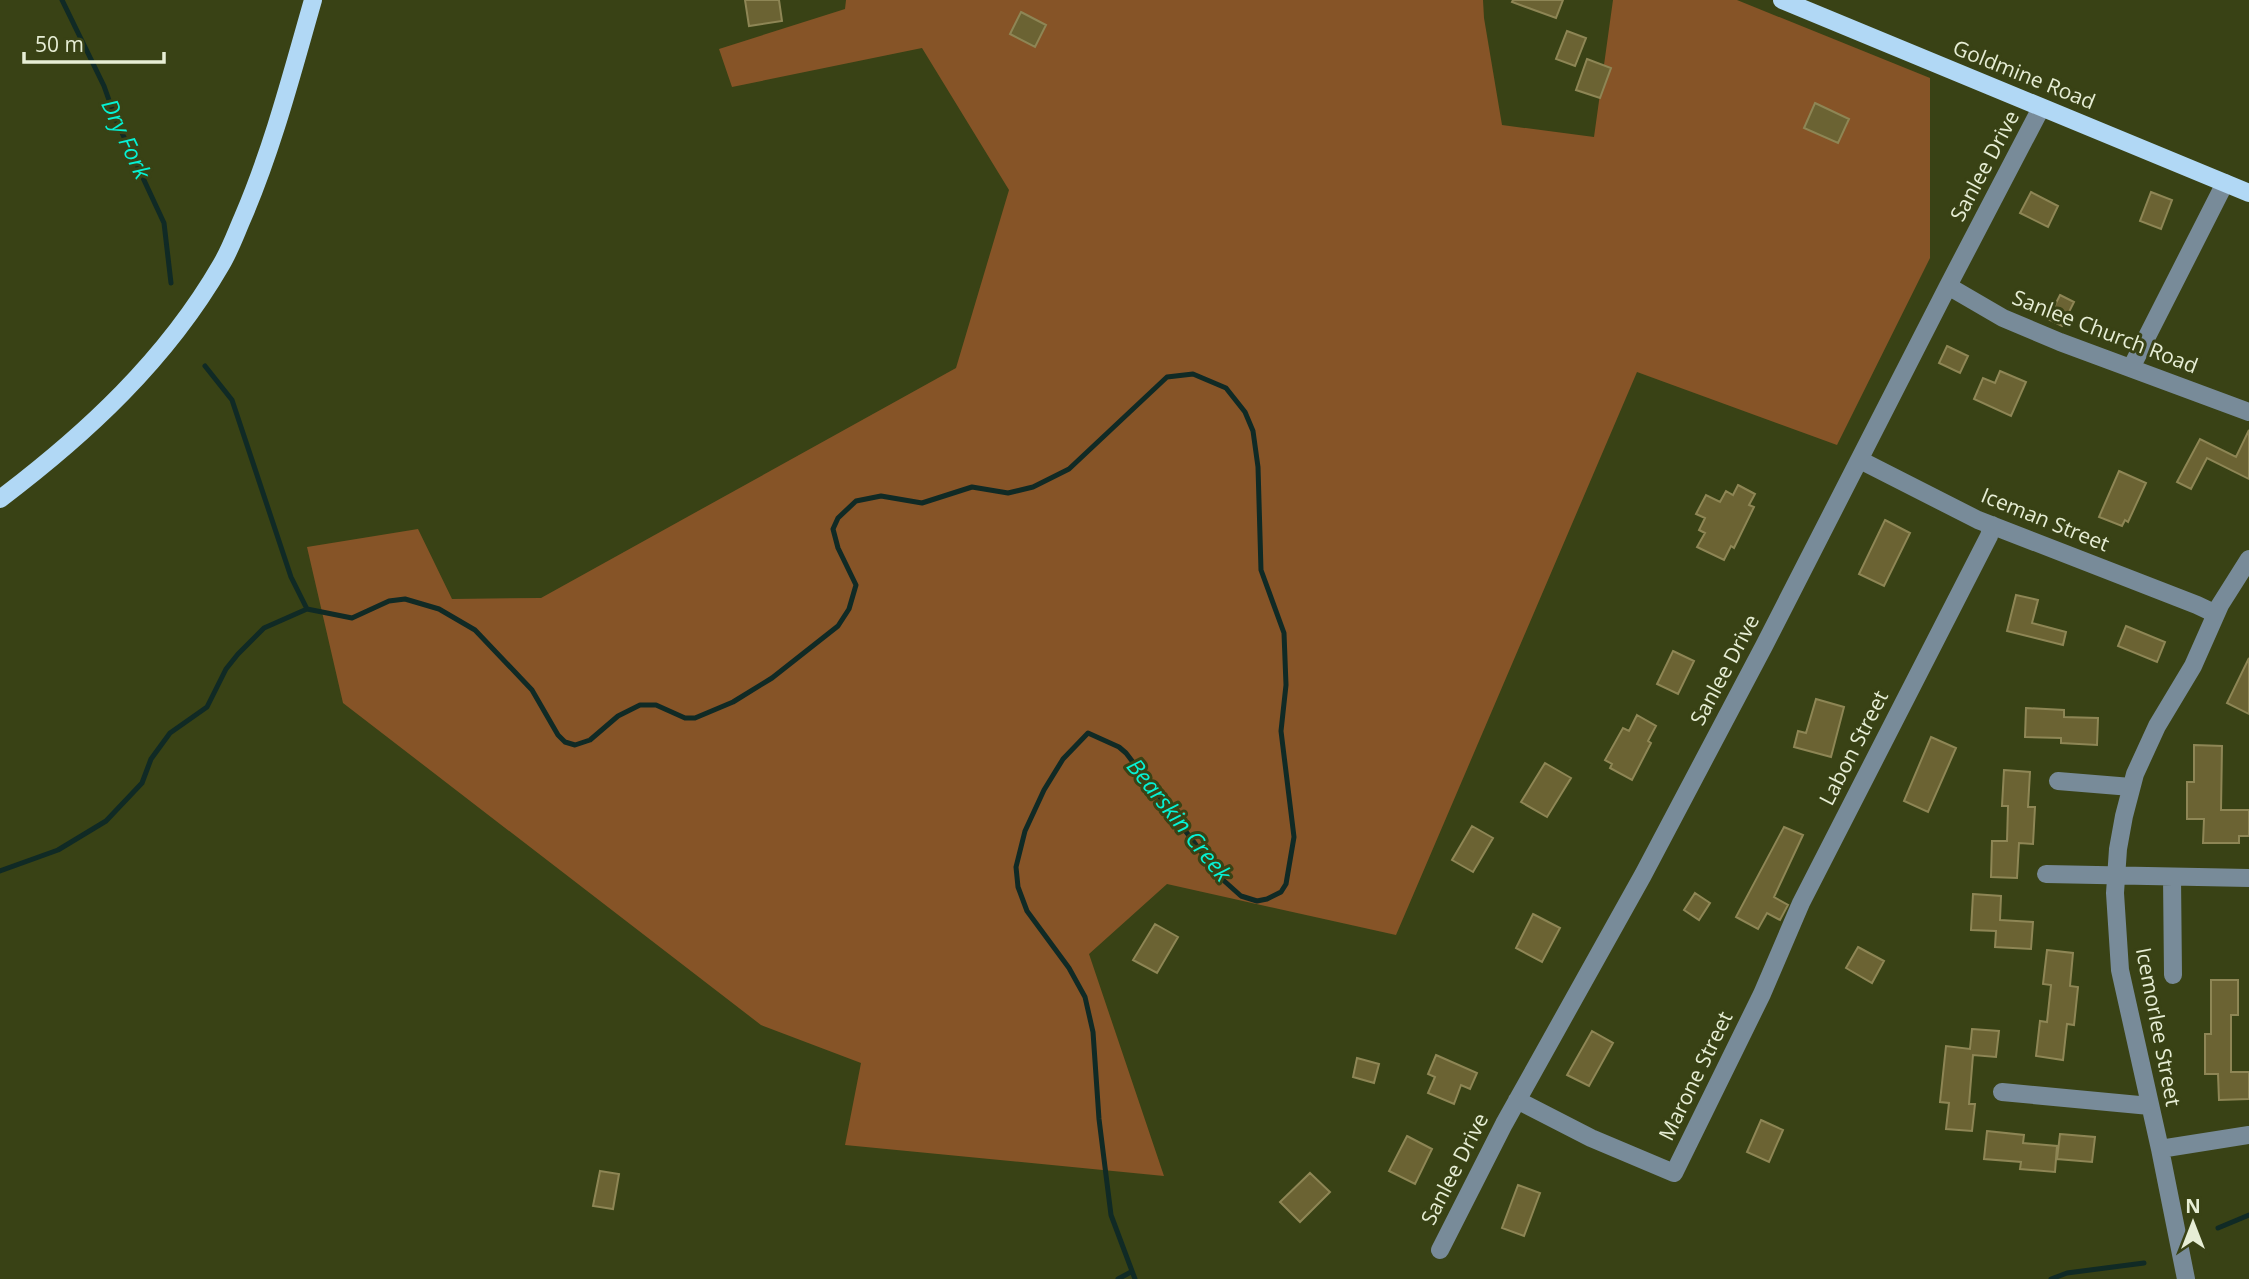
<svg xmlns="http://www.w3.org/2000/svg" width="2249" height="1279" viewBox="0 0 2249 1279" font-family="'Open Sans',sans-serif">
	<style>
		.green { fill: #865427 }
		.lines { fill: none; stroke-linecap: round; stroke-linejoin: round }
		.stream { stroke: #102a25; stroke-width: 5 }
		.building { fill: #6b6333; stroke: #8e8655; stroke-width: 2 }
		.minor { stroke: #788b99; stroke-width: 18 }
		.major { stroke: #b1d8f5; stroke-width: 18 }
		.labels { text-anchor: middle; stroke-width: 6; stroke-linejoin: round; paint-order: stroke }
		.street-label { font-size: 21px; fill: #e7eed5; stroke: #394215 }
		.water-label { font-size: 23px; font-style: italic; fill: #06f2d5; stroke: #394215 }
	</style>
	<rect width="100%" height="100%" fill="#394215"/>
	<path class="green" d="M846 0H1483L1484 18 1502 125 1594 137 1613 0H1737L1930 78V258L1837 445 1637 372 1396 935 1167 884 1089 954 1164 1176 845 1145 861 1063 761 1025 343 703 307 547 418 529 452 599 541 598 956 368 1009 190 922 48 732 87 719 49 845 9Z"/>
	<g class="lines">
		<path class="stream" d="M62 0 104 86 116 120 164 223 171 283
			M205 366 232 400 291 577 307 609
			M0 871 58 850 106 821 142 783 151 759 170 733 207 707 226 669 238 654 264 628 307 609 352 618 389 601 405 599 439 609 475 630 532 690 558 735 565 742 575 745 590 740 618 716 640 705H656L685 718H695L733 702 772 678 838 626 849 609 856 585 838 548 833 529 838 518 856 501 881 496 922 503 972 487 1008 493 1033 487 1069 469 1167 377 1193 374 1226 388 1245 412 1253 431 1258 467 1261 570 1284 633 1286 685 1281 731 1294 837 1286 884 1281 892 1267 899 1257 901 1241 896 1222 879 1126 753 1119 747 1088 733 1063 759 1044 790 1025 831 1016 867 1018 887 1027 911 1069 968 1085 997 1093 1032 1099 1119 1111 1215 1135 1279
			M2218 1228 2249 1215
			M1118 1279 1131 1272
			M2051 1279 2067 1273 2144 1263"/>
	</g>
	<path class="building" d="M745 0H779L782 21 749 26Z
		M1513 0H1563L1556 18 1512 2Z
		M1021 12 1046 25 1035 47 1010 34Z
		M1567 31 1586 38 1575 66 1556 59Z
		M1587 59 1611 68 1600 98 1576 90Z
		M1815 103 1849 119 1838 143 1804 128Z
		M2031 192 2058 206 2048 227 2020 213Z
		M2151 192 2172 200 2161 229 2140 221Z
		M2060 295 2074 302 2062 326 2048 319Z
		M1947 346 1968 356 1960 373 1939 363Z
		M2000 371 2026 382 2011 416 1974 399 1983 378 1995 383Z
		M2249 430V479L2207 458 2191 489 2177 482 2200 439 2236 457Z
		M2119 471 2146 483 2128 522 2125 520 2122 526 2099 517Z
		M1738 485 1755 494 1749 505 1754 507 1734 548 1731 546 1724 560 1697 547 1705 533 1699 530 1705 518 1696 514 1706 495 1720 502 1726 491 1733 495Z
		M1885 520 1910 533 1884 586 1859 574Z
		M2016 595 2038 600 2032 623 2066 632 2063 645 2007 631Z
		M2126 626 2165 642 2157 662 2118 646Z
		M1673 651 1694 661 1678 694 1657 684Z
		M2249 658V714L2227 703Z
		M1816 699 1844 707 1831 757 1794 747 1798 731 1806 733Z
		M2026 708 2064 710V717L2098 718 2097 745 2061 743V738L2025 737Z
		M1637 715 1656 726 1648 741 1651 743 1632 780 1610 768 1612 764 1605 760 1623 728 1629 731Z
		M1931 737 1956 748 1928 812 1904 801Z
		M2194 745 2222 746 2221 810H2249V836H2239V843H2203L2204 819H2187V782H2194Z
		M1545 763 1571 778 1547 817 1521 802Z
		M2004 770 2030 772 2028 807H2035L2033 844 2019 843 2017 878 1991 877 1992 841H2007L2008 806H2002Z
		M1472 826 1493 838 1473 872 1452 860Z
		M1784 827 1803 835 1774 897 1788 905 1780 920 1767 913 1758 929 1736 917Z
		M1695 893 1710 903 1699 920 1684 910Z
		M1973 894 2001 896 2000 920 2033 922 2031 949 1995 947 1996 931 1971 930Z
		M1533 914 1560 928 1542 962 1516 948Z
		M1155 924 1178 937 1157 973 1133 960Z
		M1858 947 1884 961 1872 983 1846 968Z
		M2047 950 2073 953 2070 986 2078 987 2074 1025 2067 1024 2063 1060 2036 1056 2040 1021 2047 1022 2051 985 2043 984Z
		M2211 980H2238V1015H2231V1072H2249V1099L2219 1100 2218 1074H2205V1034H2211Z
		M1972 1029 1999 1031 1996 1057 1973 1055 1969 1104H1975L1972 1131 1946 1129 1949 1103 1940 1102 1946 1046 1970 1049Z
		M1592 1031 1613 1043 1589 1086 1567 1075Z
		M1436 1055 1477 1073 1470 1089 1461 1085 1454 1104 1428 1093 1435 1077 1428 1074Z
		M1357 1058 1379 1064 1374 1083 1353 1077Z
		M1761 1120 1783 1130 1769 1162 1747 1152Z
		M1987 1131 2024 1135 2023 1143 2057 1146 2055 1172 2020 1169 2021 1162 1984 1159Z
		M2060 1134 2095 1137 2092 1162 2057 1159Z
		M1407 1136 1432 1149 1415 1184 1389 1171Z
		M600 1171 619 1174 613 1209 593 1206Z
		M1310 1173 1330 1192 1300 1222 1280 1202Z
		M1518 1185 1540 1193 1524 1236 1502 1228Z"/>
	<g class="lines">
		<path class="minor" d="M1948 286 2003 318 2060 342 2249 412
			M2131 368 2225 183
			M1860 460 1978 520 2197 605 2216 614
			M2058 781 2131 787
			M2046 874 2249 878
			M2172 877 2173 975
			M2002 1092 2150 1106
			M1517 1100 1591 1138 1674 1173 1762 994 1801 903 1989 536 1992 525
			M2160 1149 2249 1135
			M1440 1250 1504 1124 1643 875 1764 646 1948 286 2041 108
			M2186 1279 2160 1149 2120 970 2115 893 2118 849 2124 816 2135 774 2157 726 2193 666 2220 605 2249 559"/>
		<path class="major" d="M1782 0 2249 193
			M0 499C86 434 166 360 221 265 230 250 236 233 243 217 273 147 292 73 313 0"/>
	</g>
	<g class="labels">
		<g class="street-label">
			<text transform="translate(2024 75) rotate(22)" y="7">Goldmine Road</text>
			<text transform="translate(1985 166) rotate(-62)" y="7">Sanlee Drive</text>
			<text transform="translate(2105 332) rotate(21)" y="7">Sanlee Church Road</text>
			<text transform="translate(2045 520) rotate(22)" y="7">Iceman Street</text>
			<text transform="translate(1725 670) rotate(-62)" y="7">Sanlee Drive</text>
			<text transform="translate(1854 748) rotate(-63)" y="7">Labon Street</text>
			<text transform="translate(2158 1027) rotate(79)" y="7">Icemorlee Street</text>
			<text transform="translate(1696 1076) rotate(-64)" y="7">Marone Street</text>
			<text transform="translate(1455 1169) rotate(-63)" y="7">Sanlee Drive</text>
		</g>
		<g class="water-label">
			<text transform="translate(126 139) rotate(65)" y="8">Dry Fork</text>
			<text transform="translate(1179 820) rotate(51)" y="8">Bearskin Creek</text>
		</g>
	</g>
	<g transform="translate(2193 1223)" stroke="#394215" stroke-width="5" paint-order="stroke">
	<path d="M0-5L12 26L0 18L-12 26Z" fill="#e7eed5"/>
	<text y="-10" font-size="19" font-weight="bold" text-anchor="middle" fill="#e7eed5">N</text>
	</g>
	<path d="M24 52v10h140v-10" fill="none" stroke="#e7eed5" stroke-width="3.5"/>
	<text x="35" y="52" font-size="21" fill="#e7eed5" stroke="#394215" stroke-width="5" paint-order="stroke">50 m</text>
</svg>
